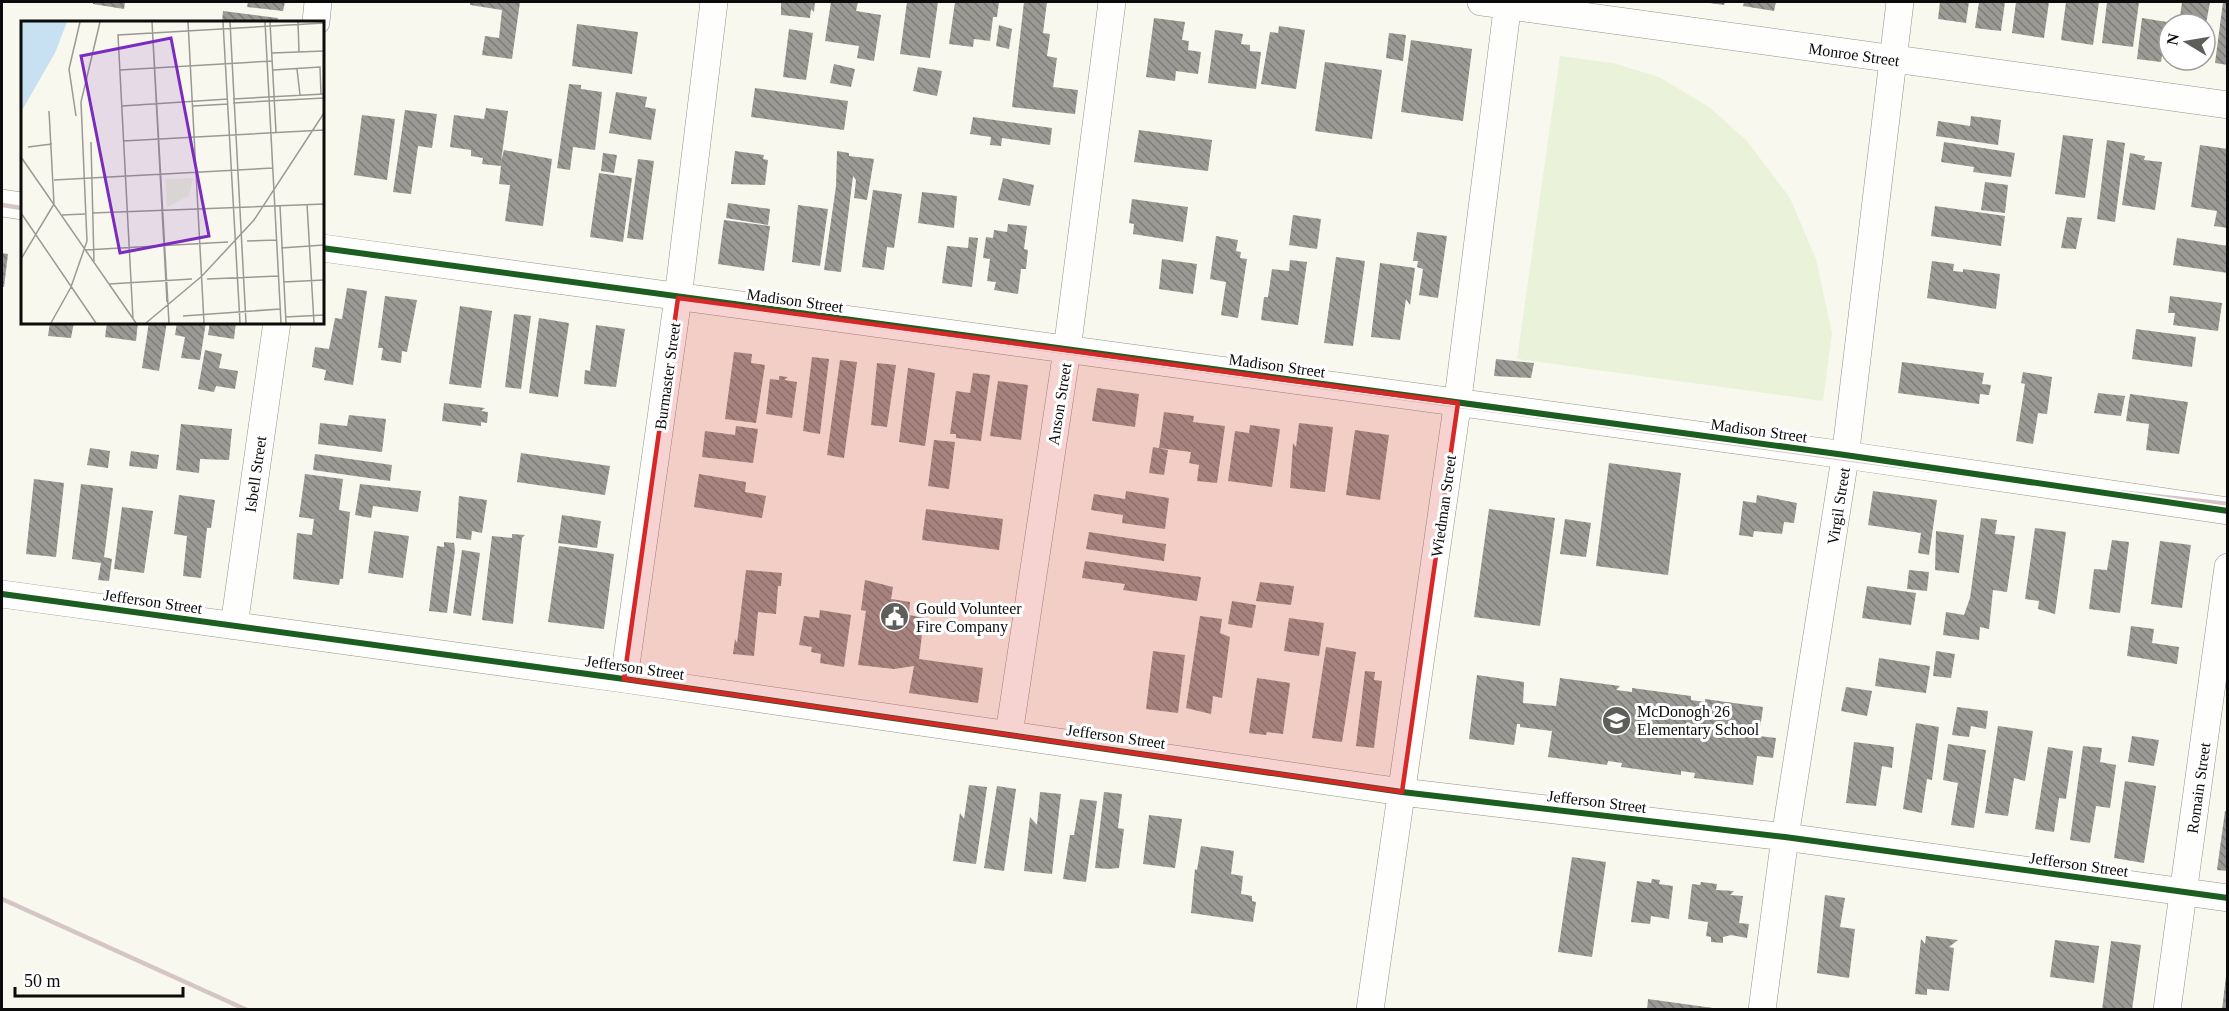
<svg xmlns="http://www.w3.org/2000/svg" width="2229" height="1011" viewBox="0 0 2229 1011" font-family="'Times New Roman',serif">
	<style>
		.pitch { fill: #eaf2d9 }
		.building { fill: url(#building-back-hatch) }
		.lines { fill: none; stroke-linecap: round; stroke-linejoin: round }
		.minor-casing { stroke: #92928d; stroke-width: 28 }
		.minor { stroke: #fefefc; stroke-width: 27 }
		.rail { stroke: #d5c5c4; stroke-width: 4.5 }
		.cycleway-casing { stroke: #fff; stroke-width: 10 }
		.cycleway { stroke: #1b5e20; stroke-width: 6 }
		.marked { fill: #d62828; fill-opacity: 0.2; stroke: #d62828; stroke-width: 4.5; stroke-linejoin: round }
		.labels { text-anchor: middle; stroke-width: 6; stroke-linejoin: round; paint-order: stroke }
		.street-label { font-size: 16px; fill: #0b0b0b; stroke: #fff }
		.poi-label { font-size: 16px; fill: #0b0b0b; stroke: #fff; text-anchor: start }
		.inset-road { fill: none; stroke: #9a9993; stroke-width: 1.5 }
		.view { fill: #7b2cbf; fill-opacity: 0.15; stroke: #7b2cbf; stroke-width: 3 }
		.inset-edge { fill: none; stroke: #0b0b0b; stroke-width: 3 }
	</style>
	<defs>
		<pattern id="building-back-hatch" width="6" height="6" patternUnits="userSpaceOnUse" patternTransform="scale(1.5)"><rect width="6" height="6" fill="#9c9a95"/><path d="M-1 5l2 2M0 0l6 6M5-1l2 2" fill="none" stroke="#7d7c78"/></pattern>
	</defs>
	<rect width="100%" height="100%" fill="#f9f8ee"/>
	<path class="pitch" d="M1560 56 1613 63 1659 77 1709 107 1747 141 1790 198 1816 259 1832 333 1823 401 1517 359Z"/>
	<path class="building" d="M93 2H125L124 9 93 4Z
		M248 2H285L283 11 247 7Z
		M470 2H520L512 59 482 55 485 36 499 38 502 10 470 5Z
		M781 2H815L814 12 811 9 810 18 781 15Z
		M831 2H858L856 11 881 15 874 61 857 58 859 46 825 41Z
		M907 2H938L930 58 900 54Z
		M955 2H999L997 17H993L990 41 974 39 973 47 949 44Z
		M1024 2H1047L1043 33 1050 34 1047 56 1057 58 1053 87 1078 90 1075 114 1012 107Z
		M1702 2H1725L1724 5Z
		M1744 2H1776L1774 11 1743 6Z
		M1940 2H1969L1966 23 1938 19Z
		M1979 2H2005L2001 31 1975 28Z
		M2016 2H2049L2044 38 2012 33Z
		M2066 2H2099L2093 45 2061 40Z
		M2107 2H2139L2133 47 2102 43Z
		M2182 2H2210L2206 24H2179Z
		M2223 2H2228V65L2215 63Z
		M223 11 278 18 277 22H222Z
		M1154 18 1185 22 1182 40 1189 41 1188 50 1201 52 1198 74 1176 71 1175 81 1146 77Z
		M2142 18 2167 22 2161 62 2137 59Z
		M577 24 638 32 632 74 572 66Z
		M999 25 1012 29 1009 49 996 46Z
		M1279 26 1305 30 1296 89 1261 84 1270 32 1278 33Z
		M789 29 813 33 806 80 783 77Z
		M1215 30 1243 34 1241 44 1250 45V51L1261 52 1256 89 1208 83Z
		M1389 33 1406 35 1403 61 1386 58Z
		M1411 40 1472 49 1463 121 1401 112Z
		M1325 62 1382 70 1372 139 1315 131Z
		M834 64 855 69 851 87 830 83Z
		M918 67 942 71 937 96 913 91Z
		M569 84 581 85V89L602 92 595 150 573 147 570 170 557 168Z
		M755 88 848 101 844 130 751 117Z
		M616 92 647 97 645 107 656 109 651 140 609 133Z
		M486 108 508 111 501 161 504 150 552 159 543 226 505 221 510 185 499 184 501 166 482 164 483 158 471 156V150L450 147 454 115 484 119Z
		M405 110 437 114 432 148 418 146 411 194 393 192Z
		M362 115 395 119 387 180 354 175Z
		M1971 116 2001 120 1998 145 1936 136 1938 121 1970 126Z
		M973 117 1052 128 1050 145 1002 138 1001 146 990 145 991 137 970 134Z
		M1139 130 1212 140 1208 171 1134 162Z
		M2063 135 2093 139 2085 198 2055 194Z
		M2107 140 2125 143 2115 222 2097 219Z
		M1944 142 2015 153 2011 177 1973 172 1974 167 1941 162Z
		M2200 145 2228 149V228L2214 226 2217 211 2191 207Z
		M735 151 764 155 763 159 768 160 765 185 731 184Z
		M837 151 849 153V156L874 159 867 200 854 198 856 180 853 176 841 272 824 270 836 186Z
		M603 153 617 155 614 173 601 171Z
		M2130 153 2145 156 2144 160 2162 162 2155 210 2122 205Z
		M638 159 654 161 643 240 627 238Z
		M599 173 632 178 623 242 590 237Z
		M1003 178 1034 185 1030 206 998 200Z
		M1985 182 2008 185 2005 213 1981 210Z
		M873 190 902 194 894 248 887 247 884 270 862 267Z
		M922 192 957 196 954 228 918 223Z
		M1132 199 1188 207 1183 242 1133 234 1134 224 1129 223Z
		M728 203 770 209 768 225 726 218Z
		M798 205 828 209 820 266 792 262Z
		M1935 206 2005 216 2001 246 1931 236Z
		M1293 215 1321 219 1317 249 1289 245Z
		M2067 217 2082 218 2076 249 2061 248Z
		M724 220 770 226 764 271 718 264Z
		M1008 224 1027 226 1024 249 1028 250 1026 269H1021L1018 294 994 290 996 282 987 281 990 259 983 258 986 237 993 238 994 230 1007 232Z
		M1417 232 1447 236 1438 298 1419 295 1423 269 1417 267 1418 261H1413Z
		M1216 236 1238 240 1236 251 1241 252 1240 258 1247 259 1238 318 1221 315 1226 282 1210 279Z
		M969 237 978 238 972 287 942 283 947 246 968 248Z
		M2177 238 2228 246V273L2173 265Z
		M2 253 8 254 4 287H2Z
		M1336 257 1365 261 1353 346 1324 343Z
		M1162 259 1197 264 1193 294 1159 289Z
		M1290 260 1307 262 1298 325 1261 320 1264 297H1268L1272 269 1289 271Z
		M1932 261 1954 264 1953 271 1963 272V269L2000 274 1996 309 1927 298Z
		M1380 263 1415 268 1410 305 1406 299 1400 340 1371 337Z
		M347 288 367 291 353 385 324 380 326 370 312 367 315 347 329 349 335 318 342 319Z
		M385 296 417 300 407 352 402 351 401 363 381 360 383 348H378Z
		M2170 296 2222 303 2218 331 2173 325 2175 313H2168Z
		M460 306 492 311 481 388 449 384Z
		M514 314 531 316 521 389 505 387Z
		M539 318 569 323 558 397 529 393Z
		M50 322H74L71 338 48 336Z
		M107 322H138L136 341 105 337Z
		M149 322H167L159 371 142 368Z
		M177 322H206L200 360 181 358 185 337 175 335Z
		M210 322H236L234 339 208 335Z
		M596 325 625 329 616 387 584 384 585 370 590 371Z
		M2136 329 2196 337 2192 367 2132 359Z
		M205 350 222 354 219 368 238 371 235 389 216 386 214 392 198 389Z
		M734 352 752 354 751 363 765 365 756 423 725 419Z
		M812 357 829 359 820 434 803 431Z
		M1496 359 1534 363 1531 378 1494 376Z
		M840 360 857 362 844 458 827 455Z
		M1902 362 1984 373 1982 384 1991 385 1989 395 1980 394 1979 404 1898 393Z
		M877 363 896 365 887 427 871 425Z
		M908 368 935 373 925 446 899 442Z
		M2023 372 2052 377 2047 414 2038 413 2033 444 2016 441 2025 384 2021 383Z
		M973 373 990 375 981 441 956 438V434H950L956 391 970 393Z
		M779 376 788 377 784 380 797 382 792 418 766 414 770 379 779 380Z
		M998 381 1028 385 1021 440 990 436Z
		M1097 388 1139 394 1135 427 1092 421Z
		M2098 393 2125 396 2121 416 2094 413Z
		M2130 394 2188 402 2179 454 2146 450 2149 424 2126 421Z
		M444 403 485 408 481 411 488 412 487 423 481 422V426L442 421Z
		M1164 412 1194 416 1193 422 1225 426 1217 483 1197 481 1199 465 1189 463 1191 452 1159 448Z
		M349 415 386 419 382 452 318 444 320 423 347 426Z
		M1299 423 1333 427 1325 492 1290 488 1293 443 1296 447Z
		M181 424 232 429 229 460 200 459 199 473 176 470Z
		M1250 425 1280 429 1272 487 1228 481 1235 431 1249 433Z
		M736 426 758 429 753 463 702 457 705 431 735 435Z
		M1355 430 1389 435 1380 500 1346 495Z
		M934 440 955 442 949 489 928 486Z
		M1153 447 1168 450 1164 475 1149 473Z
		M90 448 110 451 108 468 87 465Z
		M131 451 159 455 157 469 129 466Z
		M521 453 610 466 605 495 517 482Z
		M315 454 392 465 390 481 313 470Z
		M1609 463 1681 473 1668 575 1596 566Z
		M305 474 343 479 339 510 350 512 343 579H340L339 585 293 579 297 533 312 535 314 519 299 517Z
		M699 474 746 482 745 492 766 496 762 518 694 507Z
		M34 479 64 483 56 557 26 554Z
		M81 484 113 488 104 557 112 559 109 581 98 580 101 563 72 559Z
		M360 484 421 491 418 512 373 506 371 518 355 515Z
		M1126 491 1169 498 1165 529 1122 523 1123 515 1091 510 1094 494 1125 499Z
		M1873 491 1937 500 1929 555 1918 553 1921 533 1868 525Z
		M179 495 215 500 211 528H207L201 578 183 576 187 536 174 534Z
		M1757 495 1797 503 1794 523 1784 522 1782 534 1754 531 1753 537 1739 535 1743 501 1756 503Z
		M459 496 487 500 482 533 472 531 471 540 456 538Z
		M122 507 153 511 144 573 114 569Z
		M926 509 1003 519 999 550 922 540Z
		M1489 509 1555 518 1540 626 1474 617Z
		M562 515 601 521 597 548 558 543Z
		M1981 518 1997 520 1995 534 2015 536 2007 592 1993 590 1989 629 1980 627 1979 640 1943 635 1946 612 1964 615 1970 598Z
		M1565 519 1591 523 1586 557 1560 554Z
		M2035 528 2066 532 2055 614 2038 609 2039 601 2025 599Z
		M374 531 409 536 403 578 368 573Z
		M1936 531 1964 535 1959 573 1935 570Z
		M1089 532 1166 544 1164 561 1086 549Z
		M512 534 525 535 522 538 513 624 482 620 492 536 512 538Z
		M2112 540 2129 542 2120 613 2089 609 2094 569 2107 570Z
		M2160 541 2191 545 2182 608 2151 604Z
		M444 542 454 543 455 550 447 613 429 611 437 546 444 547Z
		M559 546 614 554 604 629 548 622Z
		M462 550 480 553 471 616 453 613Z
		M1085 561 1201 577 1197 601 1123 590 1125 584 1082 578Z
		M746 570 782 573 781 586H778L776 614 758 612 754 656 733 654 735 639 737 643Z
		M1909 570 1929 572 1927 591 1907 589Z
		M865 580 893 587 891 599 910 602 909 615 924 618 919 659 983 668 978 703 909 693 914 666 894 669 858 665 866 611 861 610Z
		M1260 582 1294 586 1291 605 1256 601Z
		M1867 586 1916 593 1911 625 1862 618Z
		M1232 601 1256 605 1252 628 1228 624Z
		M820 610 851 615 844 667 820 663 821 654 811 652 812 647 799 645 804 616 819 618Z
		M1200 616 1222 619 1220 633 1230 637 1222 698 1213 696 1211 714 1186 708Z
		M1289 618 1324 623 1319 656 1284 651Z
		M2131 626 2154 629 2152 643 2179 647 2177 664 2127 656Z
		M1326 647 1356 652 1342 742 1312 738Z
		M1153 651 1185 655 1178 713 1146 709Z
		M1936 651 1955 654 1951 678 1933 676Z
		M1879 658 1930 666 1926 693 1875 686Z
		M1365 671 1375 672 1374 680 1382 681 1374 748 1356 746Z
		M1477 675 1524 682 1523 703 1556 706 1560 678 1620 686 1616 690 1632 692V688L1691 696V700L1705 702V699L1763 707 1759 736 1776 738 1773 758 1757 756 1753 785 1694 778 1695 773 1681 771V775L1621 767 1622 763 1608 761 1607 765 1548 757 1552 731 1520 727V724H1517L1514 745 1469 739Z
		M1257 678 1290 683 1283 734 1267 732 1266 735 1249 733Z
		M1846 687 1872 691 1867 716 1841 711Z
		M1957 707 1988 711 1986 729 1971 726 1969 737 1952 735Z
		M1916 723 1939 727 1932 780 1927 779 1922 813 1903 809Z
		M1998 726 2033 731 2025 781 2014 778 2008 816 1985 813Z
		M2132 736 2159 740 2154 766 2128 762Z
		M1854 742 1894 747 1892 768 1882 766 1876 806 1846 803Z
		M1948 744 1986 750 1974 828 1951 825 1958 783 1943 780Z
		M2083 746 2102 748 2100 762 2116 765 2110 808 2096 806 2090 843 2070 840Z
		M2048 747 2073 751 2066 799 2059 798 2054 832 2035 829Z
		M2125 781 2156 786 2144 863 2114 858Z
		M969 785 987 787 976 864 953 861 960 813 964 819Z
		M997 786 1016 789 1004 871 984 868Z
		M1040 792 1061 794 1052 874 1024 871 1030 817 1037 825Z
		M1104 792 1122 794 1118 828 1124 829 1119 868 1109 869 1095 868Z
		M1080 799 1097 801 1086 882 1063 879 1070 835H1074Z
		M2225 811 2228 812V871L2217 870Z
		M1149 815 1182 819 1175 868 1143 864Z
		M1201 846 1234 851 1231 874 1243 876 1241 894 1252 896V901L1256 902 1253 922 1191 913 1195 869 1197 870Z
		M1572 857 1606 862 1592 957 1558 952Z
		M1652 879 1660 880 1659 884 1673 886 1669 919 1651 916 1650 924 1631 922 1637 881 1651 883Z
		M1701 882 1717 884 1716 890 1734 891 1730 895 1743 896 1739 923 1749 924 1747 938 1731 935 1723 937V943L1711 942V937L1706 936 1708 922 1688 919 1692 884 1700 885Z
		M1825 895 1845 898 1840 927 1855 929 1849 978 1817 973Z
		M1926 936 1958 940 1949 947 1954 948 1949 991 1927 989V995L1915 994 1921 939 1925 944Z
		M2055 940 2099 946 2094 983 2050 977Z
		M2111 941 2141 945 2132 1010H2102Z
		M2226 976 2228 1010H2222Z
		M1648 999 1713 1008V1010H1647Z"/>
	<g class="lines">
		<defs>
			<path id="minor" d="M1481 2 2228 105
				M316 22 318 2
				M2 203 22 206
				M322 248 1845 455 2228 511
				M2 594 624 679 1402 792 1785 837 2228 898
				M234 626 277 322
				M624 679 678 298 714 2
				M1009 734 1067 350 1112 2
				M1370 1010 1457 407 1508 2
				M1762 1010 1785 837 1845 458 1900 2
				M2167 1010 2228 567"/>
		</defs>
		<use href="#minor" class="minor-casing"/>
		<use href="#minor" class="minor"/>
		<path class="rail" d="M2 205 22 208
			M322 250 1963 475 2228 504
			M2 899 247 1010"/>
		<defs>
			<path id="cycleway" d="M322 248 1845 455 2228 511
				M2 594 624 679 1402 792 1785 837 2228 898"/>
		</defs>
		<use href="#cycleway" class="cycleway-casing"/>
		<use href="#cycleway" class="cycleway"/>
	</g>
	<path class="marked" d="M678 298 1458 403 1402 792 624 679Z"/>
	<defs>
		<symbol id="civic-disc" viewBox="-11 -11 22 22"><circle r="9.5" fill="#5e5e5a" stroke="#fff"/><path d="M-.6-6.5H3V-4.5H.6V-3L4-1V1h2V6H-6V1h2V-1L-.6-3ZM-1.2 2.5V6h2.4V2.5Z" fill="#fff"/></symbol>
		<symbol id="school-disc" viewBox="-11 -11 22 22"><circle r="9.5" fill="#5e5e5a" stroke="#fff"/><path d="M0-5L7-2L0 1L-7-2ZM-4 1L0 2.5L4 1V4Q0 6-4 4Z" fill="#fff"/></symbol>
	</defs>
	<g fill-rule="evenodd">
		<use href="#civic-disc" x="878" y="600" width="33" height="33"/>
		<use href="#school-disc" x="1600" y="704" width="33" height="33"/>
	</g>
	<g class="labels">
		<g class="street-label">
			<text transform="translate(1854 54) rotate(8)" y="6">Monroe Street</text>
			<text transform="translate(795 300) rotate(8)" y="6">Madison Street</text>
			<text transform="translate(1277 365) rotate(8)" y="6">Madison Street</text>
			<text transform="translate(667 376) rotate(-82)" y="6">Burmaster Street</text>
			<text transform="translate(1059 404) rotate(-81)" y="6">Anson Street</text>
			<text transform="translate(1759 430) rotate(8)" y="6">Madison Street</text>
			<text transform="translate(255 474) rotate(-82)" y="6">Isbell Street</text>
			<text transform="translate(1443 506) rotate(-82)" y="6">Wiedman Street</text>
			<text transform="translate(1838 506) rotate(-81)" y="6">Virgil Street</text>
			<text transform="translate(153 601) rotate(8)" y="6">Jefferson Street</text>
			<text transform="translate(635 667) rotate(8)" y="6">Jefferson Street</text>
			<text transform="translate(1116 736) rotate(8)" y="6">Jefferson Street</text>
			<text transform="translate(2198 788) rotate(-82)" y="6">Romain Street</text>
			<text transform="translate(1597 801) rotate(7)" y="6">Jefferson Street</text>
			<text transform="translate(2079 864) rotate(8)" y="6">Jefferson Street</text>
		</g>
		<g class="poi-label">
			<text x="916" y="614">Gould Volunteer<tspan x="916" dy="18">Fire Company</tspan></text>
			<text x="1637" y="717">McDonogh 26<tspan x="1637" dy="18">Elementary School</tspan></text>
		</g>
	</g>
	<g transform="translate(21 21)">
		<rect width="303" height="303" fill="#f9f8ee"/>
		<path d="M172 157 168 175 146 186 144 158Z" fill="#eaf2d9"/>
		<path d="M0 1H46L34 32 0 91Z" fill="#c7e0f2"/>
		<path class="inset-road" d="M131 1 146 281M131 1 148 302M167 1 183 302M202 1 219 302M209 1 225 302M244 1 260 302M249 1 255 111M277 1 278 31M251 32 303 30M276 48 279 74M99 49 251 40M252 49 299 46 300 74M212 78 303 73M212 82 303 77M101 85 207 78M172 85 207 83M55 95 48 48 59 1M102 120 303 109M70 121 73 242M7 126 31 123M0 136 115 302M33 159 252 147M286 183 293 302M259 185 265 302M0 192 75 302M71 192 303 183M41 194 64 193M226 220 256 219M260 227 303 224M64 229 207 221M0 238 33 183 28 90M186 258 258 255M262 261 303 259M88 263 171 258M162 295 259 288M264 296 303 294M112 298 97 14 303 2M30 302 50 266 66 220 60 81 79 1M125 302 181 255 233 199 303 92"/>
		<path class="view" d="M150 17 188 215 99 232 60 35Z"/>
		<rect width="303" height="303" class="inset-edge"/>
	</g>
	<rect width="2229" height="1011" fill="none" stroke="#0b0b0b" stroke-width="6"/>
	<g transform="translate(2187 42) rotate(281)"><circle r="28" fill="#ffffff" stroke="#9d9d9d" stroke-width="1.5"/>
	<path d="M0-4.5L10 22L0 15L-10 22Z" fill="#5e5e5a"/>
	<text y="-9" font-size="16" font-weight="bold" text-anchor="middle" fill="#0b0b0b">N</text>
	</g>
	<path d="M15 987v9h168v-9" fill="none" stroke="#0b0b0b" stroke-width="3"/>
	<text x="24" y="987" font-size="18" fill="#0b0b0b" stroke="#ffffff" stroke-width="4.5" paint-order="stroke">50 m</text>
</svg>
